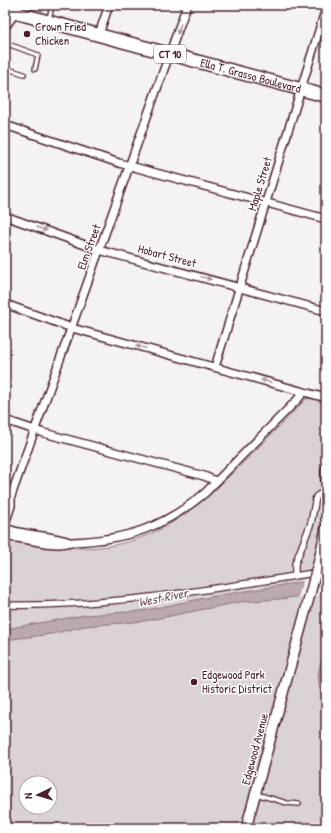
<svg xmlns="http://www.w3.org/2000/svg" width="331" height="833" viewBox="0 0 331 833" font-family="'Patrick Hand',sans-serif">
	<style>
		.green { fill: #dbd2d5; stroke: #927880; fill-rule: evenodd }
		.water { fill: #baa9ae; stroke: #8d727a }
		.pier { fill: #f4f2f2 }
		.lines { fill: none; stroke-linecap: round; stroke-linejoin: round }
		.service-casing { stroke: #4a1f2b; stroke-width: 6 }
		.pedestrian-casing { stroke: #4a1f2b; stroke-width: 8 }
		.minor-casing { stroke: #4a1f2b; stroke-width: 10 }
		.tertiary-casing { stroke: #4a1f2b; stroke-width: 12 }
		.primary-casing { stroke: #4a1f2b; stroke-width: 15 }
		.service { stroke: #fff; stroke-width: 3.5 }
		.pedestrian { stroke: #fff; stroke-width: 5.5 }
		.minor { stroke: #fff; stroke-width: 7 }
		.tertiary { stroke: #fff; stroke-width: 9 }
		.primary { stroke: #fff; stroke-width: 12 }
		.tertiary-bridge-casing { stroke: #4a1f2b; stroke-width: 12; stroke-linecap: butt }
		.tertiary-bridge { stroke: #fff; stroke-width: 9 }
		.oneway { fill: #ae9aa0 }
		.poi-dot { fill: #4a1f2b; stroke: #fff; stroke-width: 1.5 }
		.labels { text-anchor: middle; stroke-width: 3; stroke-linejoin: round; paint-order: stroke }
		.shield { fill: #fff; stroke: #80626b; stroke-width: 1 }
		.shield-label { font-size: 11px; font-weight: bold; fill: #4a1f2b }
		.poi-label { font-size: 12px; fill: #4a1f2b; stroke: #fff; text-anchor: start }
		.street-label { font-size: 12px; fill: #4a1f2b; stroke: #fff }
		.water-label { font-size: 13px; font-style: italic; fill: #714f59; stroke: #fff }
	</style>
	<rect width="100%" height="100%" fill="#f4f2f2"/>
	<filter id="ink" filterUnits="userSpaceOnUse"><feTurbulence type="fractalNoise" baseFrequency=".025" numOctaves="2"/><feDisplacementMap in="SourceGraphic" scale="8" xChannelSelector="R" yChannelSelector="G"/><feConvolveMatrix kernelMatrix="1 2 1 2 8 2 1 2 1" color-interpolation-filters="sRGB"/></filter>
	<g filter="url(#ink)">
		<path class="green" d="M310 398 326 403V448L320 478 324 511 326 512V828H5V541L9 540C42 545 75 551 109 546 169 536 204 501 246 460 266 440 286 420 306 399ZM26 783H50V807H26Z"/>
		<path class="water" d="M326 578V593L280 599 240 602 145 621 85 626 51 634 5 640V629L85 615 141 611 210 597Z
			M326 645V705C314 680 318 671 326 645Z"/>
		<path class="pier" d="M325 576 320 595 298 598 303 580Z"/>
		<g class="lines">
			<defs>
				<path id="service" d="M49 20 52 5
					M5 43 38 55 35 69
					M5 68 24 74
					M256 794 287 803 299 804"/>
				<path id="pedestrian" d="M295 576V564L311 523 316 497 320 494 326 492
					M5 605C113 607 219 588 326 571"/>
				<path id="minor" d="M99 34 109 5
					M5 125 119 163 326 219
					M5 216 99 250 326 311
					M5 304 72 328 326 398
					M215 367 326 8
					M5 420 44 433 204 476 216 481
					M5 503 11 496 187 5
					M5 524 11 506V496
					M8 529C28 536 50 535 70 542
					M5 537C24 537 42 545 60 544 64 544 68 542 72 542 126 540 163 528 205 493L298 399 304 392"/>
				<path id="tertiary" d="M326 469V479
					M319 560 326 528
					M246 828 305 613"/>
				<g id="primary">
					<path id="s1" d="M13 12 326 96"/>
					<path d="M5 23 13 12 16 5"/>
				</g>
			</defs>
			<use href="#service" class="service-casing"/>
			<use href="#pedestrian" class="pedestrian-casing"/>
			<use href="#minor" class="minor-casing"/>
			<use href="#tertiary" class="tertiary-casing"/>
			<use href="#primary" class="primary-casing"/>
			<use href="#service" class="service"/>
			<use href="#pedestrian" class="pedestrian"/>
			<use href="#minor" class="minor"/>
			<use href="#tertiary" class="tertiary"/>
			<use href="#primary" class="primary"/>
			<defs>
				<path id="tertiary-bridge" d="M305 613 319 560"/>
			</defs>
			<use href="#tertiary-bridge" class="tertiary-bridge-casing"/>
			<use href="#tertiary-bridge" class="tertiary-bridge"/>
		</g>
		<defs><path id="oneway-solid" d="M-6-.8H1V-3.2L6.5 0L1 3.2V.8H-6Z"/></defs>
		<g class="oneway">
			<use href="#oneway-solid" transform="translate(179 29) rotate(109)"/>
			<use href="#oneway-solid" transform="translate(42 229) rotate(20)"/>
			<use href="#oneway-solid" transform="translate(206 278) rotate(15)"/>
			<use href="#oneway-solid" transform="translate(141 347) rotate(-165)"/>
			<use href="#oneway-solid" transform="translate(266 381) rotate(-164)"/>
		</g>
	</g>
	<g class="poi-dot">
		<circle cx="27" cy="34" r="4"/>
		<circle cx="194" cy="682" r="4"/>
	</g>
	<g class="labels">
		<rect class="shield" x="154" y="45" width="32" height="18" rx="3"/>
		<g class="shield-label">
			<text x="170" y="58">CT 10</text>
		</g>
		<g class="poi-label">
			<text x="35" y="31">Crown Fried<tspan x="35" dy="14">Chicken</tspan></text>
			<text x="202" y="679">Edgewood Park<tspan x="202" dy="14">Historic District</tspan></text>
		</g>
		<g class="street-label">
			<text dy="4" stroke="none"><textPath href="#s1" startOffset="246">Ella T. Grasso Boulevard</textPath></text>
			<text transform="translate(260 184) rotate(-73)" y="4">Maple Street</text>
			<text transform="translate(89 247) rotate(-70)" y="4">Elm Street</text>
			<text transform="translate(167 256) rotate(15)" y="4">Hobart Street</text>
			<text transform="translate(255 749) rotate(-75)" y="4">Edgewood Avenue</text>
		</g>
		<g class="water-label">
			<text transform="translate(163 597) rotate(-11)" y="5">West River</text>
		</g>
	</g>
	<rect width="331" height="833" fill="none" stroke="#fff" stroke-width="20"/>
	<rect x="10" y="10" width="311" height="813" fill="none" stroke="#4a1f2b" stroke-width="1.5" filter="url(#ink)"/>
	<g transform="translate(38 795) rotate(265)"><circle r="19" fill="#ffffff" stroke="#b7a5aa"/>
	<path d="M0-3L7 15L0 10L-7 15Z" fill="#4a1f2b"/>
	<text y="-6" font-size="11" font-weight="bold" text-anchor="middle" fill="#4a1f2b">N</text>
	</g>
</svg>
